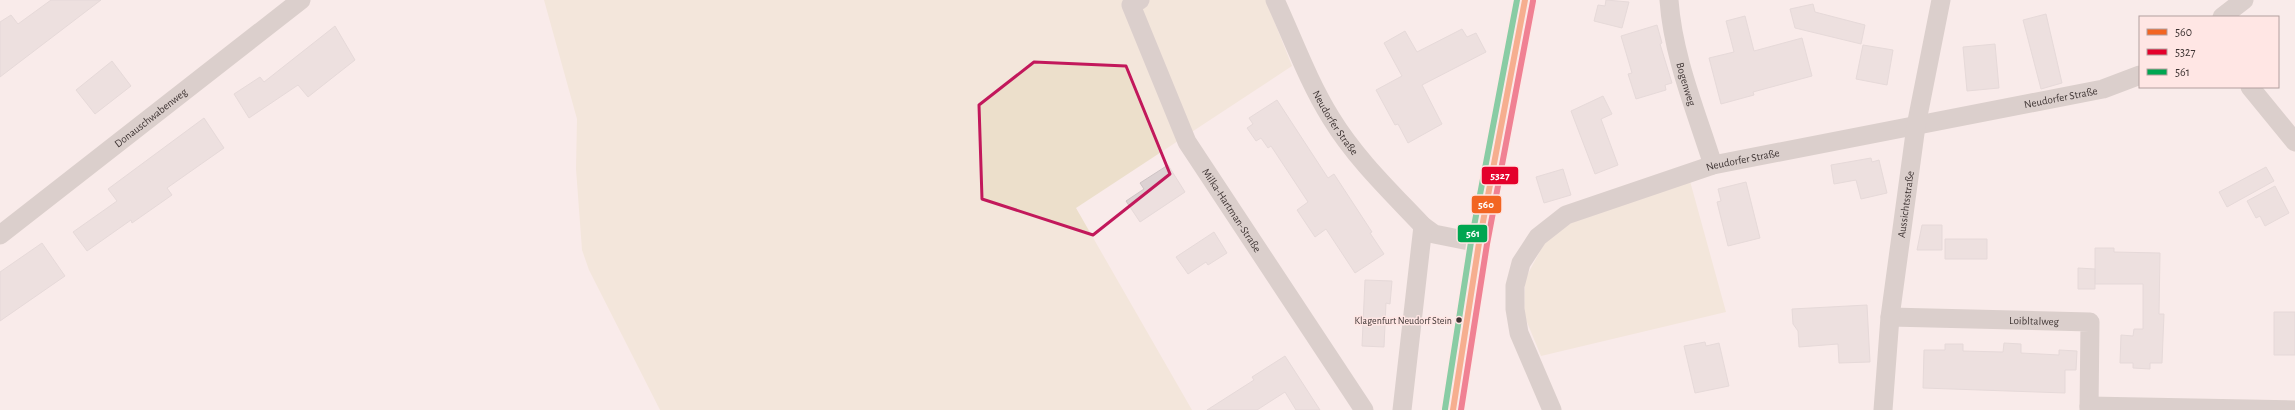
<svg xmlns="http://www.w3.org/2000/svg" width="2295" height="410" viewBox="0 0 2295 410" font-family="'Alegreya Sans',sans-serif">
	<style>
		.green { fill: #ecdfcb }
		.building { fill: #ddd2d3; stroke: #cec4c5 }
		.lines { fill: none; stroke-linecap: round; stroke-linejoin: round }
		.minor { stroke: #b6ada9; stroke-width: 19 }
		.primary { stroke: #b9afaa; stroke-width: 22 }
		.bus-1-casing { stroke: #ffe6e4; stroke-width: 9 }
		.bus-2-casing { stroke: #ffe6e4; stroke-width: 9 }
		.bus-3-casing { stroke: #ffe6e4; stroke-width: 9 }
		.bus-1 { stroke: #f26522; stroke-width: 6 }
		.bus-2 { stroke: #e4002b; stroke-width: 6 }
		.bus-3 { stroke: #00a651; stroke-width: 6 }
		.marked { fill: none; stroke: #c2185b; stroke-width: 3; stroke-linejoin: round }
		.bus-dot { fill: #3f3534; stroke: #ffe6e4; stroke-width: 1.5 }
		.labels { text-anchor: middle; stroke-width: 3; stroke-linejoin: round; paint-order: stroke }
		.bus-label { font-size: 10px; fill: #3f3534; stroke: #ffe6e4; text-anchor: end }
		.street-label { font-size: 11px; fill: #3f3534; stroke: #ffe6e4 }
		.line-badge { stroke: #ffe6e4; stroke-width: 1.5 }
		.badge-label { font-size: 11px; text-anchor: middle; font-weight: bold; fill: #fff }
	</style>
	<rect width="100%" height="100%" fill="#f9ebea"/>
	<path class="green" d="M544 0H1266L1292 66 1076 208 1192 410H660L589 270 582 250 576 169 577 119Z
		M1690 181 1726 312 1541 356 1524 315 1525 279 1544 244 1568 224Z"/>
	<path class="building" d="M51 0H101L0 77V22L11 15 18 24Z
		M1606 0 1629 2 1622 28 1594 21 1598 5 1605 6Z
		M1813 4 1815 12 1865 25 1861 44 1795 28 1790 9Z
		M2046 14 2062 83 2041 89 2023 20Z
		M1745 16 1754 51 1802 38 1812 76 1753 92 1754 95 1721 104 1709 58 1734 52 1726 21Z
		M1657 25 1662 43 1660 44 1672 83 1665 85 1666 90 1636 99 1628 74 1632 73 1621 36Z
		M335 26 355 60 308 97 298 85 249 118 234 94 260 77 264 82Z
		M1462 29 1467 37 1476 33 1486 52 1422 85 1442 124 1408 143 1398 124 1395 125 1376 90 1402 76 1384 43 1405 31 1417 52Z
		M1995 44 1999 88 1967 91 1963 47Z
		M1863 45 1893 50 1887 85 1856 79Z
		M112 61 131 86 95 114 76 90Z
		M1603 96 1612 114 1601 119 1618 165 1595 174 1571 111Z
		M1277 100 1328 178 1334 174 1372 232 1370 233 1384 254 1355 273 1326 229 1315 237 1297 210 1308 202 1271 146 1268 148 1261 138 1256 141 1247 128 1253 124 1249 118Z
		M204 118 224 148 167 188 172 195 132 223 131 220 87 251 73 232 117 201 108 189Z
		M1871 158 1872 162 1879 160 1887 193 1861 199 1856 180 1834 184 1831 165Z
		M1168 165 1185 192 1140 222 1126 201 1144 189 1140 183Z
		M2266 167 2274 181 2227 207 2219 192Z
		M1563 169 1571 195 1544 203 1536 177Z
		M1746 182 1760 238 1728 246 1717 202 1721 201 1718 189Z
		M2275 186 2289 213 2265 226 2260 216 2256 218 2247 201Z
		M1922 225H1942V250H1917Z
		M1214 232 1227 253 1208 265 1206 262 1188 274 1176 257Z
		M1945 239H1987V259H1945Z
		M42 243 65 276 0 321V272Z
		M2095 248H2114V252L2160 253 2159 314H2164L2162 363H2150V369L2133 368V363H2120L2121 335 2133 336 2134 329H2143V284H2095Z
		M2078 268 2095 269V289H2078Z
		M1365 280 1392 281 1390 304 1386 303 1384 347 1362 346Z
		M1867 305 1870 362 1839 363 1838 344 1799 347 1798 331 1793 324 1792 309Z
		M2274 312H2295V355H2274Z
		M1705 342 1706 346 1719 343 1729 386 1695 393 1684 346Z
		M2004 343 2021 344V353L2059 355V350L2077 351 2076 370H2065V393L1923 388 1924 350H1945V344H1963V351L2003 352Z
		M1285 356 1320 410H1296L1285 392 1257 410H1207L1254 380 1252 377Z"/>
	<g class="lines">
		<g class="minor">
			<path id="s1" d="M1140 0 1131 5 1187 142 1364 410"/>
			<path id="s2" d="M1275 0C1293 39 1308 81 1331 118 1356 159 1391 192 1423 226L1434 234 1479 243"/>
			<path id="s3" d="M1669 0C1673 57 1696 111 1713 165"/>
			<path d="M2222 17 2244 0"/>
			<path d="M2250 87 2295 142"/>
			<path id="s4" d="M0 235 301 0"/>
			<path id="s5" d="M1890 317 2090 322 2089 410"/>
			<path d="M2089 406 2295 410"/>
			<path d="M1402 410 1423 226"/>
			<path id="s6" d="M1552 410 1519 333 1515 309V286L1521 263 1538 237 1566 215 1713 165 2103 89 2140 75"/>
			<path id="s7" d="M1883 410 1890 317 1916 126 1941 0"/>
		</g>
		<path class="primary" d="M1453 410 1479 243 1525 0"/>
		<defs>
			<path id="bus-1" d="M1453 410 1479 243 1525 0"/>
			<path id="bus-2" d="M1461 410 1487 244 1533 1"/>
			<path id="bus-3" d="M1445 409 1471 242 1517 0"/>
		</defs>
		<use href="#bus-1" class="bus-1-casing"/>
		<use href="#bus-2" class="bus-2-casing"/>
		<use href="#bus-3" class="bus-3-casing"/>
		<use href="#bus-1" class="bus-1"/>
		<use href="#bus-2" class="bus-2"/>
		<use href="#bus-3" class="bus-3"/>
	</g>
	<path d="M0 0H2295V410H0ZM1034 62 1126 66 1170 174 1093 235 982 199 979 105Z" fill="#f9ebea" fill-opacity=".55" fill-rule="evenodd"/>
	<path class="marked" d="M1034 62 1126 66 1170 174 1093 235 982 199 979 105Z"/>
	<circle class="bus-dot" cx="1459" cy="320" r="3.5"/>
	<g class="labels">
		<g class="bus-label">
			<text x="1452" y="324">Klagenfurt Neudorf Stein</text>
		</g>
		<g class="street-label">
			<text dy="4" stroke="none"><textPath href="#s3" startOffset="86">Bogenweg</textPath></text>
			<text dy="4" stroke="none"><textPath href="#s6" startOffset="731">Neudorfer Straße</textPath></text>
			<text dy="4" stroke="none"><textPath href="#s4" startOffset="191">Donauschwabenweg</textPath></text>
			<text dy="4" stroke="none"><textPath href="#s2" startOffset="137">Neudorfer Straße</textPath></text>
			<text dy="4" stroke="none"><textPath href="#s6" startOffset="407">Neudorfer Straße</textPath></text>
			<text dy="4" stroke="none"><textPath href="#s7" startOffset="207">Aussichtsstraße</textPath></text>
			<text dy="4" stroke="none"><textPath href="#s1" startOffset="240">Milka-Hartman-Straße</textPath></text>
			<text dy="4" stroke="none"><textPath href="#s5" startOffset="144">Loibltalweg</textPath></text>
		</g>
	</g>
	<g class="line-badge">
		<rect x="1481" y="166" width="38" height="19" rx="4" fill="#e4002b"/>
		<rect x="1471" y="195" width="31" height="19" rx="4" fill="#f26522"/>
		<rect x="1457" y="224" width="31" height="19" rx="4" fill="#00a651"/>
	</g>
	<g class="badge-label">
		<text x="1500" y="179">5327</text>
		<text x="1486" y="208">560</text>
		<text x="1473" y="237">561</text>
	</g>
	<rect x="2139" y="16" width="140" height="72" fill="#ffe6e4" stroke="#b29f9e"/>
	<rect x="2147" y="29" width="20" height="6" fill="#f26522" stroke="#b29f9e"/>
	<text x="2175" y="36" font-size="12" fill="#3f3534">560</text>
	<rect x="2147" y="49" width="20" height="6" fill="#e4002b" stroke="#b29f9e"/>
	<text x="2175" y="56" font-size="12" fill="#3f3534">5327</text>
	<rect x="2147" y="69" width="20" height="6" fill="#00a651" stroke="#b29f9e"/>
	<text x="2175" y="76" font-size="12" fill="#3f3534">561</text>
</svg>
